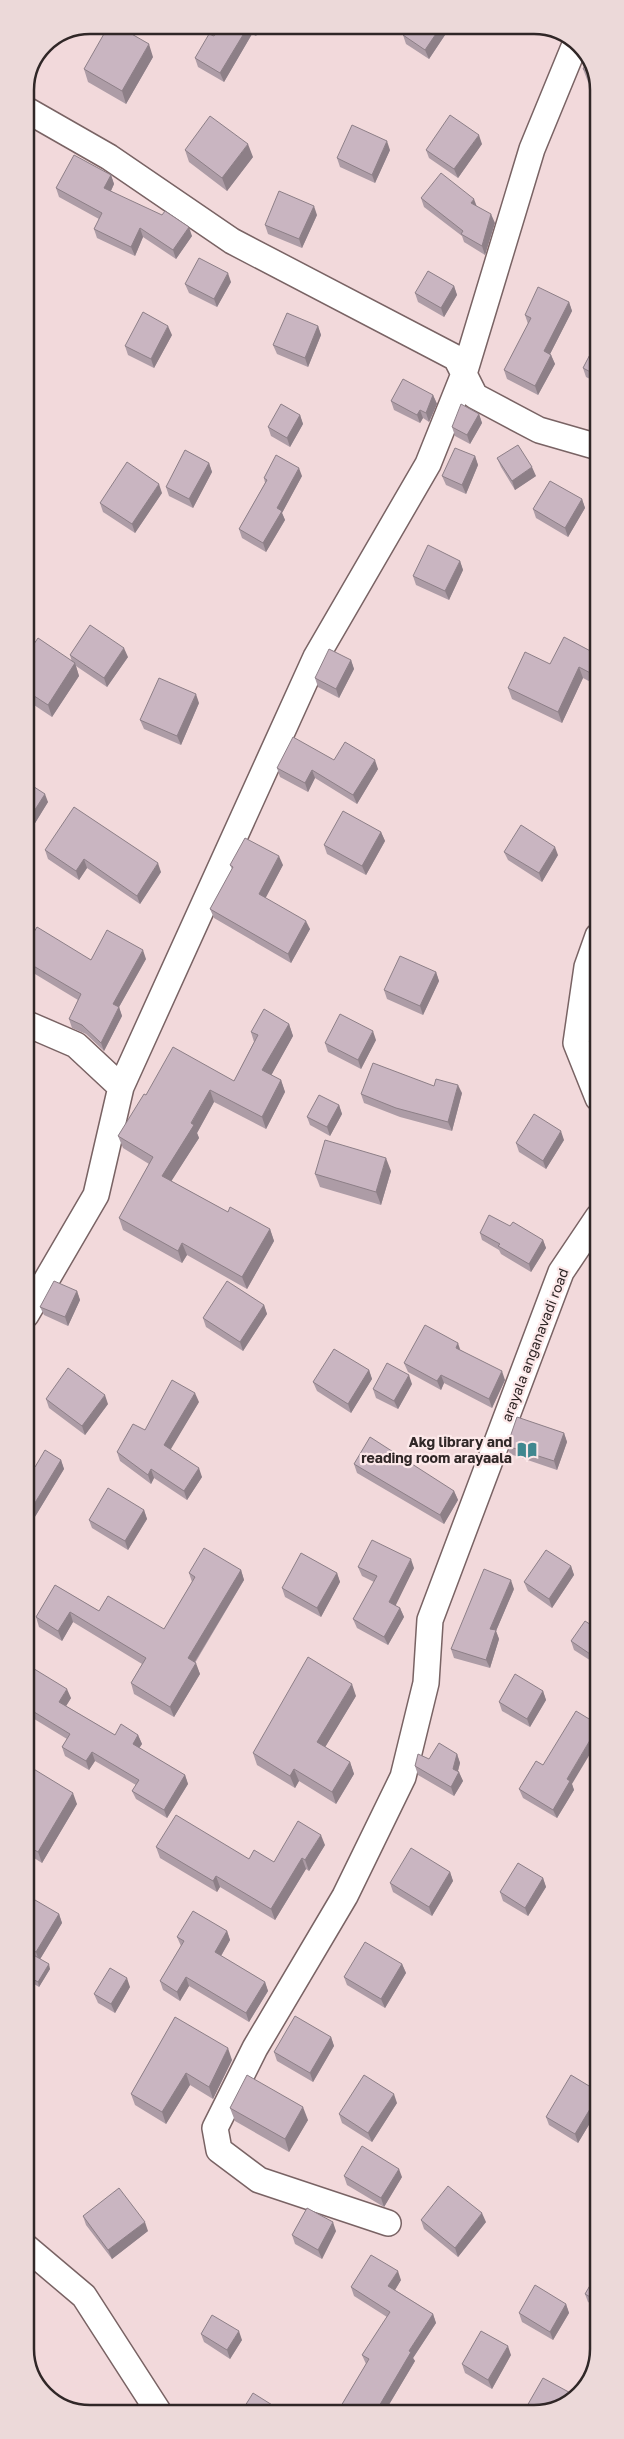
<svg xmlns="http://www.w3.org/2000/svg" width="624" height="2439" viewBox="0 0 624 2439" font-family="'Golos Text',sans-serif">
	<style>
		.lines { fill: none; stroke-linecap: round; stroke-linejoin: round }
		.minor-casing { stroke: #796364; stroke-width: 28 }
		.minor { stroke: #fff; stroke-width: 25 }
		.wall { fill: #ad9ca6 }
		.shaded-wall { fill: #8d7f87 }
		.building { fill: #c9b5c1; stroke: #8d7f87 }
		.labels { text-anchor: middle; stroke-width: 4.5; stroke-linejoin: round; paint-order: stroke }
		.street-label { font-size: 14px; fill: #302727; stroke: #fce8e9 }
		.poi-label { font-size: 14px; font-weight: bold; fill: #302727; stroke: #fce8e9; text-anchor: end }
		.rim { fill: none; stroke: #302727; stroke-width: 2.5 }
	</style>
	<rect width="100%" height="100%" fill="#f2d9db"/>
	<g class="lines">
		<defs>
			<path id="minor" d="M25 109 109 157 232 241 456 358 475 396 539 430 598 447
				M598 936 587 967 576 1043 598 1098
				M25 1023 76 1045 121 1087 96 1195 26 1315
				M121 1087 316 657 428 464 464 374 532 149 576 42
				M388 2223 259 2180 219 2150 215 2128 255 2048 345 1896 403 1777 426 1683 430 1620 561 1272 598 1217
				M26 2247 84 2296 160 2414"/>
		</defs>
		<use href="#minor" class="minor-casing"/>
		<use href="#minor" class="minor"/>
	</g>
	<path class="wall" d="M219 25H261L256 36 252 34 224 82 198 67 195 58 214 36Z
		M410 25H444L447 32 429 59 406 44 403 35Z
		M153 57 126 104 88 82 84 69Z
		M583 69 598 77V88L588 82Z
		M482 144 458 178 429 158 426 150Z
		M185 150 253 157 227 191 189 162Z
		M390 150 375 183 340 167 337 158Z
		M111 175 114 184 111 191 192 236 176 259 143 237 135 256 97 238 94 229 99 219 59 197 56 188Z
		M421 198 495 223 485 255 464 242 462 236 424 207Z
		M317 215 302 248 268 234 265 225Z
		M231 282 217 307 189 293 185 284Z
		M454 286 457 295 444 317 418 302 415 293Z
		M569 302 572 311 550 354 551 355 555 364 538 395 507 379 504 370 528 324 525 315Z
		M318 326 321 335 308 367 277 354 273 345Z
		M172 335 154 368 128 355 125 346Z
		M598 339V383L586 377 583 368Z
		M433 395 437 404 429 422 423 418 420 423 394 410 391 401Z
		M479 414 482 423 470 444 455 436 452 427Z
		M300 415 303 424 290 447 271 436 268 427Z
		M475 456 478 465 466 494 446 485 442 476Z
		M497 458 536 476 515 490 501 467Z
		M209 463 212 472 193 508 169 496 166 487Z
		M302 476 282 513 285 520 266 552 242 538 239 529 265 483 264 478Z
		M162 493 135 533 103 512 100 503Z
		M582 499 585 508 568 537 536 518 533 509Z
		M460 561 463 570 449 600 416 585 413 576Z
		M598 600V625L594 623 591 614Z
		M70 655 128 657 107 687 76 666 79 676 52 717 25 699V657L72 662Z
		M598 655V686L583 678 562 723 512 699 508 688 550 664Z
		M351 660 354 669 339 698 318 687 315 678Z
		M199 703 181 745 144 729 140 720Z
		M334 760 378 769 357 804 315 778 308 792 280 777 277 768Z
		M25 781 48 802 32 828 25 824Z
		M381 832 385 841 366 875 327 854 324 845Z
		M45 850 161 872 140 904 87 868 79 880 48 859Z
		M504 852 558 855 542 882 508 860Z
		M230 865H283L265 898 310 929 291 963 214 918 210 909 232 869Z
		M25 947 91 960 146 959 119 1007 122 1016 104 1051 86 1034 72 1028 69 1019 78 1000 25 968Z
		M436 972 439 981 423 1015 387 999 384 990Z
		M289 1024 293 1036 271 1075 281 1080 285 1092 266 1129 214 1102 197 1133 199 1138 171 1181 228 1212 270 1229 274 1241 247 1289 187 1255 182 1263 123 1230 119 1218 149 1164 123 1148 118 1136 146 1095 234 1081 254 1042 251 1032Z
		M376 1040 361 1069 328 1052 325 1043Z
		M434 1086 462 1093 452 1131 400 1117 364 1103 361 1094Z
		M339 1105 342 1114 330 1136 310 1125 307 1117Z
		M564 1140 546 1169 519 1152 516 1143Z
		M391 1171 381 1205 320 1187 315 1174Z
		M510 1226 543 1240 546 1248 531 1272 501 1254 499 1250 482 1240 480 1233Z
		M77 1291 80 1300 68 1326 44 1315 40 1307Z
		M264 1305 267 1314 243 1351 206 1327 203 1318Z
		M461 1350 505 1380 492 1408 444 1383 441 1390 408 1372 404 1363Z
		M369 1370 372 1379 351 1413 317 1391 313 1382Z
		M412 1384 398 1409 376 1398 373 1389Z
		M46 1399 108 1404 85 1435 49 1408Z
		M199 1402 170 1449 202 1477 187 1500 154 1478 151 1484 120 1461 117 1452 145 1430Z
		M564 1433 567 1442 557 1470 510 1454 507 1446Z
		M61 1460 64 1469 33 1520 26 1515V1462L35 1467Z
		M354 1464 454 1491 458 1500 444 1524 357 1473Z
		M144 1510 147 1519 128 1550 92 1528 89 1520Z
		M571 1566 574 1575 552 1608 528 1591 524 1582Z
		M358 1567 414 1568 395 1605 400 1608 404 1617 388 1645 357 1628 353 1619 374 1582 362 1576Z
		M241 1570 244 1580 195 1663 200 1674 174 1717 134 1694 131 1683 142 1664 73 1622 62 1641 39 1627 36 1617 55 1585 99 1611 164 1629 192 1582 189 1573Z
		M337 1573 340 1582 321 1617 285 1597 282 1588Z
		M514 1589 496 1631 499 1639 490 1668 454 1658 451 1649Z
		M599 1630V1666L574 1650 571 1641Z
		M26 1676 71 1698 66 1706 115 1735H138L142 1744 139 1748 185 1775 188 1784 167 1818 136 1799 132 1791 136 1785 95 1761 89 1770 65 1756 62 1747 67 1739 26 1714Z
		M543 1691 546 1700 530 1727 502 1711 499 1702Z
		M356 1696 325 1747 350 1762 354 1774 336 1804 299 1781 295 1788 257 1765 253 1753Z
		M457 1754 460 1763 458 1771 463 1781 454 1796 418 1775 415 1766 429 1759Z
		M26 1777 77 1804 42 1863 26 1853Z
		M572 1784 574 1790 557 1818 523 1798 519 1789Z
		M325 1845 309 1871 306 1869 275 1920 220 1887 217 1892 160 1858 156 1847 274 1862Z
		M450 1872 453 1881 432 1916 393 1892 390 1883Z
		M543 1878 546 1887 528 1916 503 1901 500 1892Z
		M26 1902 31 1906 59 1914 62 1923 40 1959 50 1969 39 1987 26 1979V1960L29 1955 26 1953Z
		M227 1931 230 1940 221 1956 265 1982 268 1991 249 2022 189 1986 180 2001 163 1990 160 1981 181 1946 177 1937Z
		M402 1964 406 1973 385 2008 347 1985 344 1977Z
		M130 1987 115 2013 98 2003 94 1994Z
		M175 2017 232 2060 213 2099 190 2085 166 2124 135 2105 131 2094Z
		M331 2037 334 2046 313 2082 277 2061 274 2052Z
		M599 2092V2108L578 2143 549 2125 546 2117Z
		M397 2103 372 2142 342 2123 339 2114Z
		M230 2108 308 2120 289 2152 235 2121Z
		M344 2176 402 2177 384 2207 347 2185Z
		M83 2216 148 2231 112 2259 86 2225Z
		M421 2220 486 2222 458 2257 424 2229Z
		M336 2231 322 2259 295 2244 292 2235Z
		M599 2270V2309L588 2302 585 2294Z
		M401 2280 395 2290 433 2314 436 2323 413 2358 415 2361 384 2413H339L338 2411 366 2364 362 2355 387 2317 354 2296 351 2287Z
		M566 2304 569 2313 553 2340 522 2322 519 2313Z
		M201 2334 242 2340 230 2359 204 2342Z
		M511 2355 492 2389 465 2373 462 2364Z"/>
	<path class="shaded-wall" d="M249 25 252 34 224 82 220 73Z
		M253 25H261L256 36 253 27Z
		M442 25H444L447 32 429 59 425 50Z
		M149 44 153 57 126 104 122 91Z
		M479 135 482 144 458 178 454 169Z
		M387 141 390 150 375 183 372 175Z
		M248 144 253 157 227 191 222 178Z
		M111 175 114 184 108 197 104 188Z
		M474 199 477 207 471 203Z
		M314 206 317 215 302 248 299 239Z
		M491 214 495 223 485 255 482 246Z
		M189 227 192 236 176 259 173 250Z
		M140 228 143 237 135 256 131 247Z
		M228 273 231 282 217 307 214 299Z
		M454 286 457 295 444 317 441 308Z
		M569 302 572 311 547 360 544 351Z
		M168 326 172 335 154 368 151 359Z
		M318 326 321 335 308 367 305 358Z
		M551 355 555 364 538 395 535 386Z
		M433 395 437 404 429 422 426 413Z
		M420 410 423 418 420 423 417 415Z
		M479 414 482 423 470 444 467 435Z
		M300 415 303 424 290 447 287 438Z
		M475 456 478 465 466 494 462 485Z
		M209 463 212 472 193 508 189 499Z
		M532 467 536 476 515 490 512 481Z
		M299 468 302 476 282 513 285 520 266 552 263 543 277 508Z
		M159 484 162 493 135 533 132 524Z
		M582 499 585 508 568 537 565 528Z
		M460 561 463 570 449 600 445 591Z
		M124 648 128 657 107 687 104 678Z
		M351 660 354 669 339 698 336 689Z
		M75 663 79 676 52 717 48 705Z
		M579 667 583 678 562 723 558 712Z
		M196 694 199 703 181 745 177 736Z
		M375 760 378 769 357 804 353 795Z
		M312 770 315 778 308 792 305 783Z
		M45 794 48 802 32 828 29 819Z
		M381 832 385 841 366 875 362 866Z
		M555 847 558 855 542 882 539 873Z
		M279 856 283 865 263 903 259 894Z
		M84 859 87 868 79 880 76 871Z
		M158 863 161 872 140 904 137 896Z
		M306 921 310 929 291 963 288 954Z
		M143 950 146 959 119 1007 122 1016 104 1051 101 1043 113 1004Z
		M436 972 439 981 423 1015 420 1006Z
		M289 1024 293 1036 267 1083 262 1070Z
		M373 1031 376 1040 361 1069 358 1060Z
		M281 1080 285 1092 266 1129 262 1117Z
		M458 1085 462 1093 452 1131 448 1122Z
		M210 1090 214 1102 197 1133 199 1138 167 1188 162 1176Z
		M339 1105 342 1114 330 1136 327 1127Z
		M561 1131 564 1140 546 1169 543 1161Z
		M386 1158 391 1171 381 1205 376 1192Z
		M270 1229 274 1241 247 1289 242 1277Z
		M543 1240 546 1248 531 1272 529 1264Z
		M182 1243 187 1255 182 1263 178 1251Z
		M77 1291 80 1300 68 1326 65 1317Z
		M264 1305 267 1314 243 1351 240 1342Z
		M458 1343 461 1352 456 1348Z
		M369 1370 372 1379 351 1413 348 1404Z
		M502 1371 505 1380 492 1408 489 1399Z
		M409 1375 412 1384 398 1409 394 1401Z
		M441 1375 444 1383 441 1390 437 1381Z
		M195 1393 199 1402 168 1454 164 1445Z
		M105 1395 108 1404 85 1435 82 1426Z
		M564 1433 567 1442 557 1470 554 1461Z
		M61 1460 64 1469 33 1520 30 1511Z
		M199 1468 202 1477 187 1500 184 1491Z
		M151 1469 154 1478 151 1484 148 1475Z
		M454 1491 458 1500 444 1524 440 1515Z
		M144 1510 147 1519 128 1550 125 1541Z
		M411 1559 414 1568 393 1611 389 1602Z
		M571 1566 574 1575 552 1608 549 1599Z
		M241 1570 244 1580 191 1668 188 1658Z
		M337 1573 340 1582 321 1617 317 1608Z
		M511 1580 514 1589 496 1631 499 1639 490 1668 486 1660 490 1629Z
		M400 1608 404 1617 388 1645 384 1637Z
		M70 1612 73 1622 62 1641 58 1631Z
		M599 1654V1665L596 1658Z
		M196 1663 200 1674 174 1717 170 1707Z
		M352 1684 356 1696 321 1754 317 1742Z
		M67 1689 71 1698 63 1711 59 1702Z
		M543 1691 546 1700 530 1727 527 1719Z
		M599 1725V1739L572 1784 574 1790 557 1818 553 1810 567 1779Z
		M138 1735 142 1744 136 1753 133 1744Z
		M92 1752 95 1761 89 1770 86 1761Z
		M457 1754 460 1763 456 1778 453 1769Z
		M350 1762 354 1774 336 1804 332 1792Z
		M294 1769 299 1781 295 1788 290 1776Z
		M459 1772 463 1781 454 1796 451 1787Z
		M185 1775 188 1784 167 1818 164 1810Z
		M73 1793 77 1804 42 1863 38 1852Z
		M321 1835 325 1845 309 1871 305 1860Z
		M302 1858 306 1869 275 1920 271 1909Z
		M450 1872 453 1881 432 1916 429 1907Z
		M216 1876 220 1887 217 1892 213 1881Z
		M543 1878 546 1887 528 1916 525 1908Z
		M59 1914 62 1923 39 1961 36 1952Z
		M227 1931 230 1940 218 1961 215 1952Z
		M49 1964 50 1969 39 1987 38 1982Z
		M402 1964 406 1973 385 2008 381 1999Z
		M186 1977 189 1986 180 2001 177 1992Z
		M127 1978 130 1987 115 2013 111 2004Z
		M265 1982 268 1991 249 2022 246 2013Z
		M331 2037 334 2046 313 2082 310 2073Z
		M228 2048 232 2060 213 2099 209 2087Z
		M186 2073 190 2085 166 2124 162 2112Z
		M394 2094 397 2103 372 2142 368 2133Z
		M599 2094V2108L578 2143 575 2134Z
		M303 2107 308 2120 289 2152 285 2139Z
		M399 2169 402 2177 384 2207 381 2198Z
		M482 2213 486 2222 458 2257 455 2248Z
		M145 2222 148 2231 112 2259 108 2250Z
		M333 2222 336 2231 322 2259 318 2250Z
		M398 2271 401 2280 392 2295 388 2286Z
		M566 2304 569 2313 553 2340 550 2332Z
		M433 2314 436 2323 413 2358 415 2361 384 2413H375L409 2351Z
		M239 2331 242 2340 230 2359 227 2350Z
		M508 2346 511 2355 492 2389 488 2380Z
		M277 2408 279 2413H273Z"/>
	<path class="building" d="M109 25H116L149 44 122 91 84 69Z
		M219 25H249L220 73 195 58 209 34 214 36Z
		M410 25H442L425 50 403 35Z
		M588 60 598 77V78L583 69Z
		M450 115 479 135 454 169 426 150Z
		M210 116 248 144 222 178 185 150Z
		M352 125 387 141 372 175 337 158Z
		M74 155 111 175 104 188 162 215 165 211 189 227 173 250 140 228 131 247 94 229 102 213 56 188Z
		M441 173 474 199 471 203 491 214 482 246 461 234 463 231 421 198Z
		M279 191 314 206 299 239 265 225Z
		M199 258 228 273 214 299 185 284Z
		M428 271 454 286 441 308 415 293Z
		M538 287 569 302 544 351 551 355 535 386 504 370 531 318 525 315Z
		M143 312 168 326 151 359 125 346Z
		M287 313 318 326 305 358 273 345Z
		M598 339V376L583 368Z
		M403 379 433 395 426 413 420 410 417 415 391 401Z
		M281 404 300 415 287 438 268 427Z
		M461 404 479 414 467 435 452 427Z
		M518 445 532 467 512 481 497 458Z
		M455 448 475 456 462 485 442 476Z
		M185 450 209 463 189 499 166 487Z
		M276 455 299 468 277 508 282 511 263 543 239 529 267 480 264 478Z
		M127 462 159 484 132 524 100 503Z
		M550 481 582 499 565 528 533 509Z
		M428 545 460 561 445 591 413 576Z
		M598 600V618L591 614Z
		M90 625 124 648 104 678 70 655Z
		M564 637 598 655V677L579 667 558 712 508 688 525 652 550 664Z
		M38 638 75 663 48 705 25 690V657Z
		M329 649 351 660 336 689 315 678Z
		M159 678 196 694 177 736 140 720Z
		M293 737 334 760 345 742 375 760 353 795 312 770 305 783 277 768Z
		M25 781 45 794 29 819 25 817Z
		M74 807 158 863 137 896 84 859 76 871 45 850Z
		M343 811 381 832 362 866 324 845Z
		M521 825 555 847 539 873 504 852Z
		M245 838 279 856 259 894 306 921 288 954 210 909 233 867 230 865Z
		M37 927 91 960 107 930 143 950 113 1004 119 1007 101 1043 82 1025 69 1019 81 994 25 961V947Z
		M400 956 436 972 420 1006 384 990Z
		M264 1009 289 1024 262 1070 281 1080 262 1117 210 1090 191 1123 194 1125 162 1176 228 1212 230 1207 270 1229 242 1277 182 1243 178 1251 119 1218 153 1157 118 1136 144 1094 146 1095 173 1047 234 1081 258 1035 251 1032Z
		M340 1014 373 1031 358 1060 325 1043Z
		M373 1063 434 1086 436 1079 458 1085 448 1122 396 1108 361 1094Z
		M319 1095 339 1105 327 1127 307 1117Z
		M534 1114 561 1131 543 1161 516 1143Z
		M325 1140 386 1158 376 1192 315 1174Z
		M489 1215 510 1226 513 1222 543 1240 529 1264 498 1246 500 1244 480 1233Z
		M54 1281 77 1291 65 1317 40 1307Z
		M227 1281 264 1305 240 1342 203 1318Z
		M425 1325 458 1343 456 1348 502 1371 489 1399 441 1375 437 1381 404 1363Z
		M334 1349 369 1370 348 1404 313 1382Z
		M387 1363 409 1375 394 1401 373 1389Z
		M68 1368 105 1395 82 1426 46 1399Z
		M172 1380 195 1393 164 1445 199 1468 184 1491 151 1469 148 1475 117 1452 133 1424 145 1430Z
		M517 1417 564 1433 554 1461 507 1446Z
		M370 1437 454 1491 440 1515 354 1464Z
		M45 1450 61 1460 30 1511 26 1509V1462L35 1467Z
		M108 1488 144 1510 125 1541 89 1520Z
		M372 1540 411 1559 389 1602 400 1608 384 1637 353 1619 377 1576 358 1567Z
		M204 1548 241 1570 188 1658 196 1663 170 1707 131 1683 146 1658 70 1612 58 1631 36 1617 55 1585 99 1611 108 1596 164 1629 195 1577 189 1573Z
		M546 1550 571 1566 549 1599 524 1582Z
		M301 1553 337 1573 317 1608 282 1588Z
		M484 1569 511 1580 490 1629 496 1630 486 1660 451 1649Z
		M585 1621 599 1630V1654L596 1658 571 1641Z
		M308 1657 352 1684 317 1742 350 1762 332 1792 294 1769 290 1776 253 1753Z
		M31 1667 67 1689 59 1702 115 1735 121 1724 138 1735 133 1744 185 1775 164 1810 132 1791 139 1780 92 1752 86 1761 62 1747 70 1734 26 1707V1676Z
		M515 1674 543 1691 527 1719 499 1702Z
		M576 1711 599 1725 567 1779 570 1781 553 1810 519 1789 536 1761 543 1765Z
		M439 1743 457 1754 453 1769 459 1772 451 1787 415 1766 418 1754 429 1759Z
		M32 1768 73 1793 38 1852 26 1845V1777H27Z
		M176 1815 249 1859 254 1850 274 1862 298 1821 321 1835 305 1860 302 1858 271 1909 216 1876 213 1881 156 1847Z
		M411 1848 450 1872 429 1907 390 1883Z
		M518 1863 543 1878 525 1908 500 1892Z
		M35 1900 59 1914 36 1952 26 1946V1902L31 1906Z
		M193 1911 227 1931 215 1952 265 1982 246 2013 186 1977 177 1992 160 1981 184 1941 177 1937Z
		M365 1942 402 1964 381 1999 344 1977Z
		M30 1953 49 1964 38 1982 26 1975V1960Z
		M110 1968 127 1978 111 2004 94 1994Z
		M295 2016 331 2037 310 2073 274 2052Z
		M175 2017 228 2048 209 2087 186 2073 162 2112 131 2094Z
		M247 2075 303 2107 285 2139 230 2108Z
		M364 2075 394 2094 368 2133 339 2114Z
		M571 2075 599 2092V2094L575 2134 546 2117Z
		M362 2146 399 2169 381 2198 344 2176Z
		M448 2186 482 2213 455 2248 421 2220Z
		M119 2188 145 2222 108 2250 83 2216Z
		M307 2208 333 2222 318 2250 292 2235Z
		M371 2255 398 2271 388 2286 433 2314 409 2351 411 2352 375 2413H342L338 2411 369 2359 362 2355 390 2312 351 2287Z
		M599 2270V2302L585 2294Z
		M535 2285 566 2304 550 2332 519 2313Z
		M212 2315 239 2331 227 2350 201 2334Z
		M481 2331 508 2346 488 2380 462 2364Z
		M543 2378 576 2396 547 2413H523Z
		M253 2393 277 2408 273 2413 240 2414Z"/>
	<defs>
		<symbol id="library-bare" viewBox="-9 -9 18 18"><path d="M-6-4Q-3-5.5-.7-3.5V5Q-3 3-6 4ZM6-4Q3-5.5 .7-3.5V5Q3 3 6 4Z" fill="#40878f" stroke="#fce8e9" stroke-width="2.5" paint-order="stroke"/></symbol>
	</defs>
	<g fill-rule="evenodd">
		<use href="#library-bare" x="513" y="1436" width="28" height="28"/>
	</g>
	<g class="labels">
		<g class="street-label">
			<text transform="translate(535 1345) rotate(-69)" y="5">arayala anganavadi road</text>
		</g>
		<g class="poi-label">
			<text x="512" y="1447">Akg library and<tspan x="512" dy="16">reading room arayaala</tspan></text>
		</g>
	</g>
	<path d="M0 0H624V2439H0ZM90 34H534A56 56 0 0 1 590 90V2349A56 56 0 0 1 534 2405H90A56 56 0 0 1 34 2349V90A56 56 0 0 1 90 34Z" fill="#ecd9d9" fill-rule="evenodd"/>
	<path class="rim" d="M90 34H534A56 56 0 0 1 590 90V2349A56 56 0 0 1 534 2405H90A56 56 0 0 1 34 2349V90A56 56 0 0 1 90 34Z"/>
</svg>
